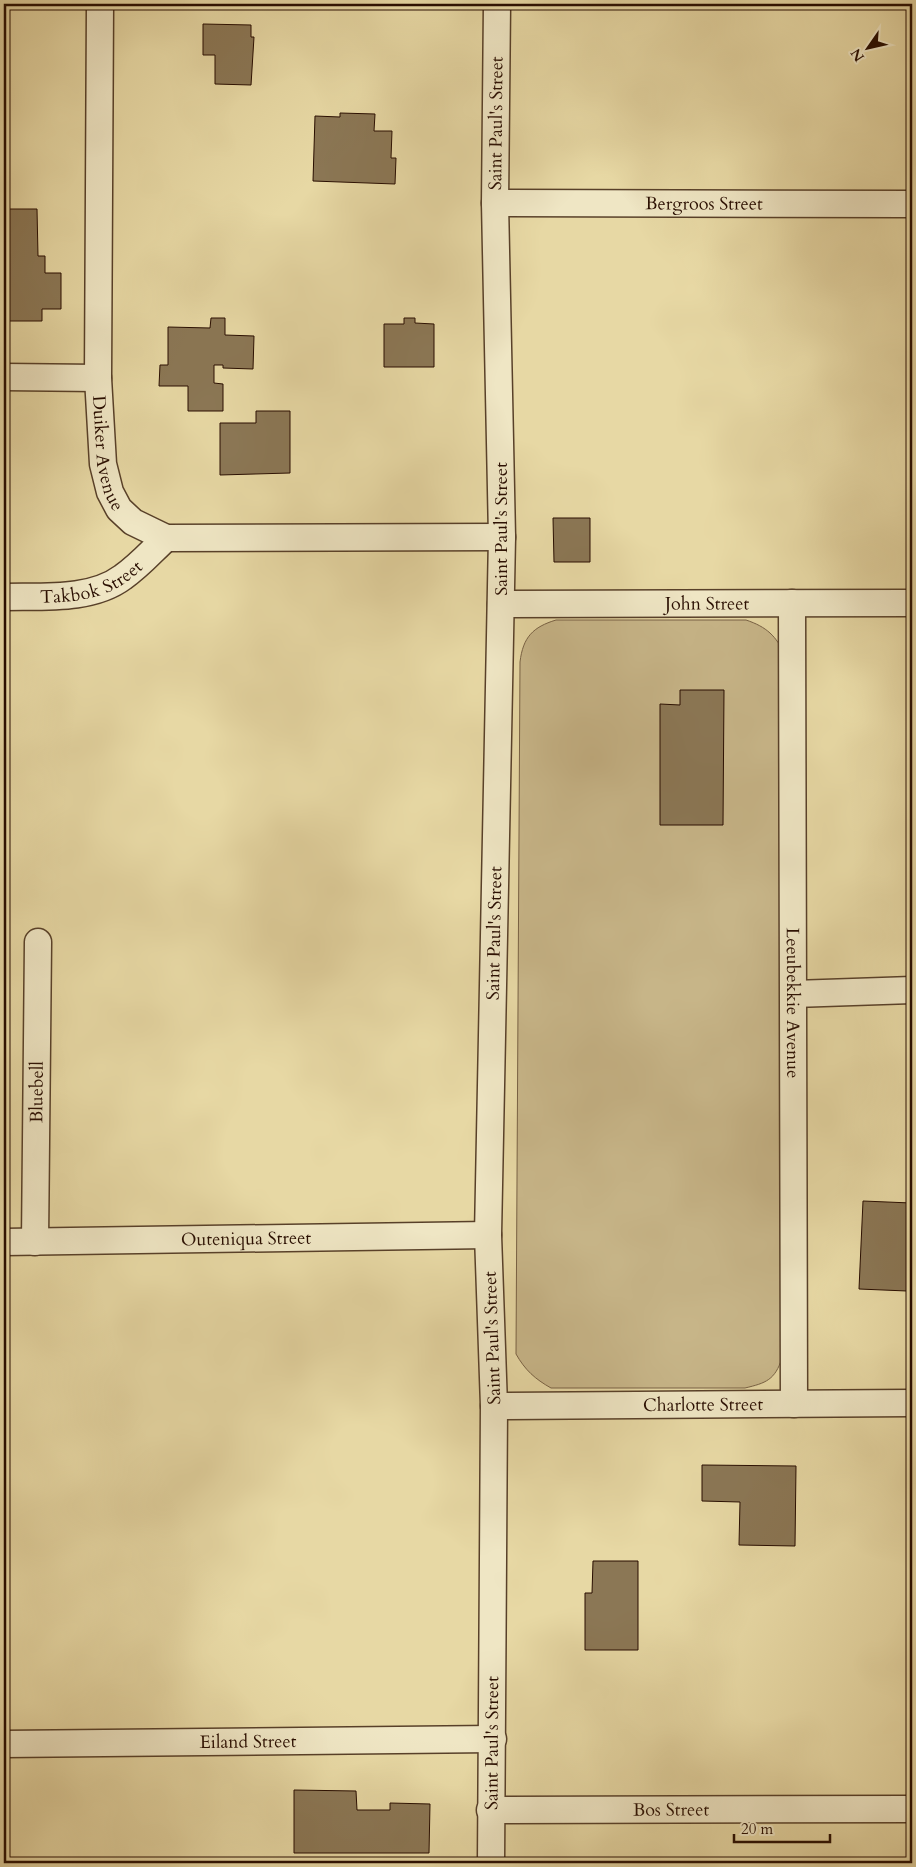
<svg xmlns="http://www.w3.org/2000/svg" width="916" height="1867" viewBox="0 0 916 1867" font-family="Cardo,serif">
	<style>
		.green { fill: #c7b588; stroke: #786144 }
		.building { fill: #8b7755; stroke: #280d00 }
		.lines { fill: none; stroke-linecap: round; stroke-linejoin: round }
		.minor-casing { stroke: #584029; stroke-width: 29 }
		.minor { stroke: #efe6c4; stroke-width: 26 }
		.labels { text-anchor: middle; stroke-width: 4; stroke-linejoin: round; paint-order: stroke }
		.street-label { font-size: 18px; fill: #280d00; stroke: #efe6c4 }
	</style>
	<rect width="100%" height="100%" fill="#e7d8a4"/>
	<filter id="stains"><feTurbulence type="fractalNoise" baseFrequency=".004" numOctaves="4"/><feColorMatrix values="0 0 0 0 .2 0 0 0 0 .09 0 0 0 0 .02 0 0 0 .5 -.17"/></filter>
	<radialGradient id="worn" r=".72"><stop offset=".6" stop-color="#630" stop-opacity="0"/><stop offset="1" stop-color="#630" stop-opacity=".3"/></radialGradient>
	<path class="green" d="M556 620H746C767 627 776 636 785 655L782 1358C775 1380 766 1383 745 1388H551C535 1379 525 1370 516 1354L520 662C523 637 533 627 556 620Z"/>
	<path class="building" d="M203 24 251 25V37H254L251 85 215 84V55H203Z
		M340 113 375 114 374 131H392L391 158H396L395 184 313 181 315 116 340 117Z
		M4 209H37L38 256H45V273H61V309H42V321H4Z
		M211 318H225V335L254 336 253 369 223 368V365H214V383L223 384V411H188V386H159L160 365H168V327L210 328Z
		M404 318H415V323L434 324V367H384V324H404Z
		M256 411H290V473L220 475V423H256Z
		M553 518H590V562H554Z
		M680 690H724L723 825H660V704L680 705Z
		M863 1201 911 1203 909 1238H912V1263H908L907 1291 859 1289Z
		M702 1465 796 1466 795 1546 739 1545 740 1502 702 1501Z
		M593 1561H638V1650H585V1593H592Z
		M294 1790 356 1791 357 1810H390V1803L430 1804 429 1853H294Z"/>
	<g class="lines">
		<defs>
			<g id="minor">
				<path id="s1" d="M100 4 98 378 103 464 110 492 119 509 133 522 166 538 502 537"/>
				<path id="s2" d="M495 203 912 204"/>
				<path d="M4 377 98 378"/>
				<path id="s3" d="M4 597C42 596 91 601 123 577 139 566 152 551 166 538"/>
				<path id="s4" d="M792 603 794 1404"/>
				<path id="s5" d="M501 604 912 603"/>
				<path d="M794 994 912 990"/>
				<path id="s6" d="M4 1242 488 1235"/>
				<path id="s7" d="M35 1242 38 942"/>
				<path id="s8" d="M494 1406 912 1403"/>
				<path id="s9" d="M4 1744 493 1739"/>
				<path id="s10" d="M490 1810 912 1809"/>
				<path id="s11" d="M491 1863 494 1406 488 1235 502 537 495 203 497 4"/>
			</g>
		</defs>
		<use href="#minor" class="minor-casing"/>
		<use href="#minor" class="minor"/>
	</g>
	<g class="labels">
		<g class="street-label">
			<text dy="6" stroke="none"><textPath href="#s11" startOffset="1740">Saint Paul's Street</textPath></text>
			<text dy="6" stroke="none"><textPath href="#s2" startOffset="209">Bergroos Street</textPath></text>
			<text dy="6" stroke="none"><textPath href="#s1" startOffset="450">Duiker Avenue</textPath></text>
			<text transform="translate(501 529) rotate(-90)" y="6">Saint Paul's Street</text>
			<text dy="6" stroke="none"><textPath href="#s3" startOffset="90">Takbok Street</textPath></text>
			<text dy="6" stroke="none"><textPath href="#s5" startOffset="206">John Street</textPath></text>
			<text dy="6" stroke="none"><textPath href="#s11" startOffset="930">Saint Paul's Street</textPath></text>
			<text dy="6" stroke="none"><textPath href="#s4" startOffset="400">Leeubekkie Avenue</textPath></text>
			<text dy="6" stroke="none"><textPath href="#s7" startOffset="150">Bluebell</textPath></text>
			<text dy="6" stroke="none"><textPath href="#s6" startOffset="242">Outeniqua Street</textPath></text>
			<text transform="translate(492 1338) rotate(-92)" y="6">Saint Paul's Street</text>
			<text dy="6" stroke="none"><textPath href="#s8" startOffset="209">Charlotte Street</textPath></text>
			<text dy="6" stroke="none"><textPath href="#s9" startOffset="244">Eiland Street</textPath></text>
			<text dy="6" stroke="none"><textPath href="#s11" startOffset="120">Saint Paul's Street</textPath></text>
			<text dy="6" stroke="none"><textPath href="#s10" startOffset="181">Bos Street</textPath></text>
		</g>
	</g>
	<rect width="916" height="1867" fill="none" stroke="#e7d8a4" stroke-width="20"/>
	<rect x="5" y="5" width="906" height="1857" fill="none" stroke="#280d00" stroke-width="2.5"/>
	<rect x="10" y="10" width="896" height="1847" fill="none" stroke="#280d00"/>
	<g transform="translate(868 48) rotate(236)" stroke="#efe6c4" stroke-width="4" paint-order="stroke">
	<path d="M0-4L9 19L0 12L-9 19Z" fill="#280d00"/>
	<text y="-8" font-size="14" font-weight="bold" text-anchor="middle" fill="#280d00">N</text>
	</g>
	<path d="M734 1834v8h96v-8" fill="none" stroke="#280d00" stroke-width="2.5"/>
	<text x="741" y="1834" font-size="15" fill="#280d00" stroke="#efe6c4" stroke-width="4" paint-order="stroke">20 m</text>
	<rect width="100%" height="100%" filter="url(#stains)"/>
	<rect width="100%" height="100%" fill="url(#worn)"/>
</svg>
